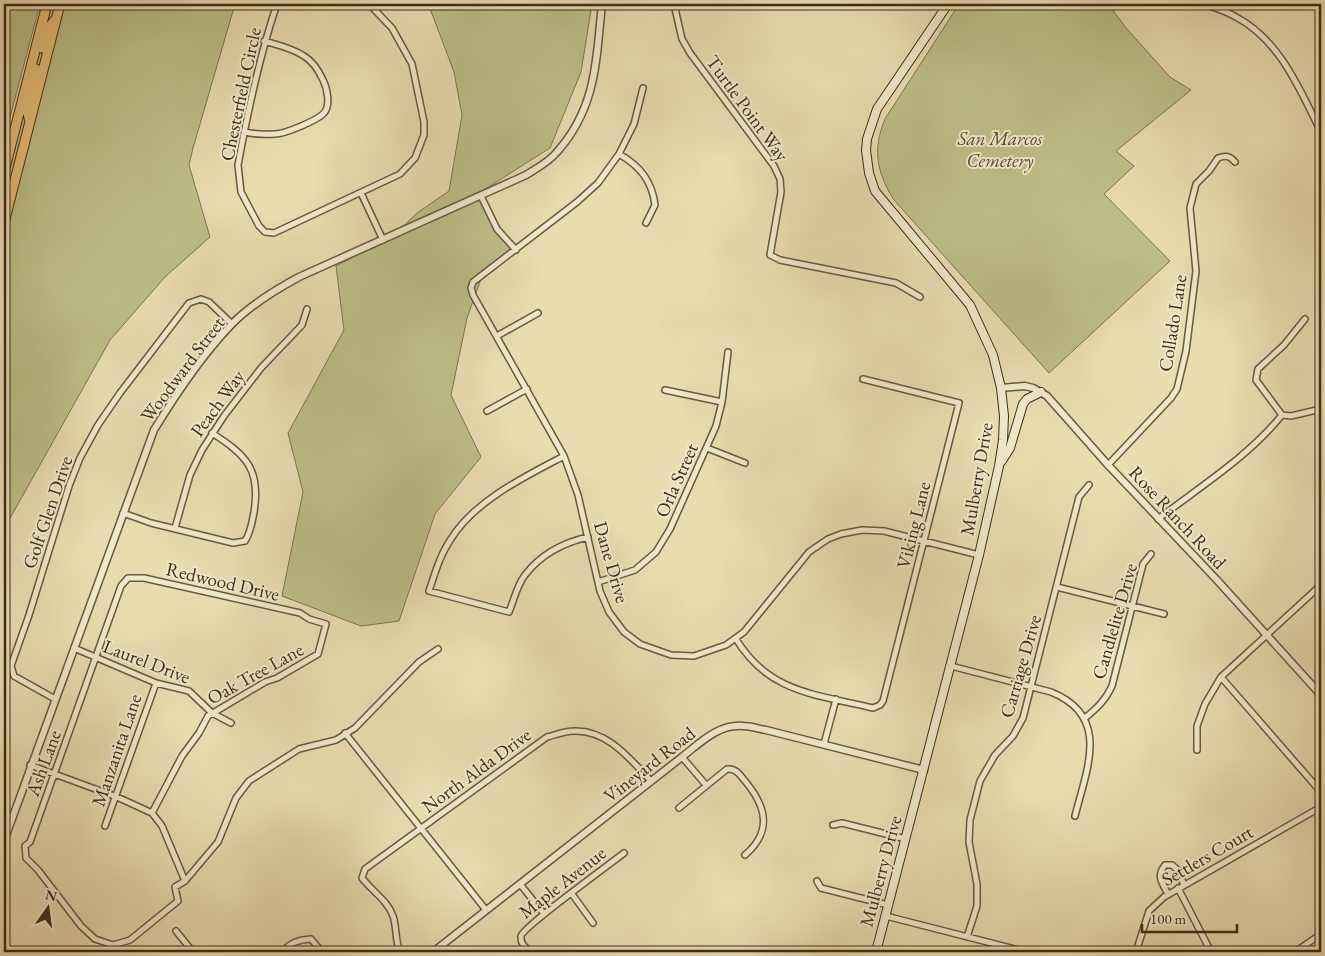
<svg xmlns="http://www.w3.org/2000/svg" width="1325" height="956" viewBox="0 0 1325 956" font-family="'EB Garamond',serif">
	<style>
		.green { fill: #bdbe87; stroke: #7e754f }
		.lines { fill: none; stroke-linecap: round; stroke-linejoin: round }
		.minor-casing { stroke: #6a583e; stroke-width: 8 }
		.tertiary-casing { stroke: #6a583e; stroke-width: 9 }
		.secondary-casing { stroke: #3f2c17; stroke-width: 10 }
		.primary-casing { stroke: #3f2c17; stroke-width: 11 }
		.minor { stroke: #f1e8cc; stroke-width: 5 }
		.tertiary { stroke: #f1e8cc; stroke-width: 6 }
		.secondary { stroke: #f1e8cc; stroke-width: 8 }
		.primary { stroke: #e5be78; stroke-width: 9 }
		.labels { text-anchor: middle; stroke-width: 4; stroke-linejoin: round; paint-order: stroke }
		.street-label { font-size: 19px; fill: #3f2c17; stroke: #f1e8cc }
		.park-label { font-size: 19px; font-style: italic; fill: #58492d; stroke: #f1e8cc }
	</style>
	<rect width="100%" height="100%" fill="#eadbb1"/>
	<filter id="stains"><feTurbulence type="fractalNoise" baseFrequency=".004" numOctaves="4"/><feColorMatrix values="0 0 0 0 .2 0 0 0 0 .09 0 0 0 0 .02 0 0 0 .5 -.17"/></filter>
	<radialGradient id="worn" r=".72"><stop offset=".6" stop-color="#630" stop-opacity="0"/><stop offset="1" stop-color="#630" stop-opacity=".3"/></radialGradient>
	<path class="green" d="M4 4H40L4 140Z
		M43 4H235L193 148 189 165 210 237 165 277 110 340 4 529V155Z
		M426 4H592L581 72 550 148 460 205 481 196 494 224 515 250 482 276 467 318 451 395 481 457 435 514 399 621 361 626 282 596 303 492 288 433 344 330 336 266 393 236 417 213 449 191 462 115 454 72 429 6Z
		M959 4H1108L1127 29 1170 77 1191 90 1116 151 1134 166 1104 194 1170 261 1049 373 894 200C877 173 872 150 885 119Z"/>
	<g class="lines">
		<defs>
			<path id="minor" d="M277 4C259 57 248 110 238 165L241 192 259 226 265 232 274 233 400 174 415 158 424 135V122L412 64 392 28 369 4
				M674 4 682 39 690 53 774 166 780 179 781 192 770 255 780 260 896 283 920 297
				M1204 4C1215 8 1226 11 1236 17 1280 40 1300 90 1321 132
				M643 88 634 124 619 154 598 183 577 202 473 282 471 288 473 295 564 456 578 495 600 591 609 612 624 632 640 644 671 655 694 656 726 645 744 632 809 552 828 539 841 534 862 530 884 531 979 555
				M244 132C254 134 264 135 275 134 285 134 318 120 324 113 331 105 327 88 323 80 319 71 312 61 304 56 292 48 277 45 264 41
				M619 154C640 166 652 181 655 205L646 223
				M361 193 383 240
				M481 196 497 229 516 250
				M497 336 538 313
				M665 390 722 402
				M487 411 527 389
				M1282 415 1256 380 1258 369 1284 345 1305 319
				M707 448 745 463
				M564 456C526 476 474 501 451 539 440 555 435 573 429 591L509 612C514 600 517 585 525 575 541 554 562 543 588 537
				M1108 465 1171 398 1177 389 1186 351 1196 271 1190 208 1196 184 1209 171 1218 158C1226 155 1230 156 1235 162
				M123 513 151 523 233 543 245 541C251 532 252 522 254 512 261 469 246 455 212 433
				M1158 519C1201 486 1248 457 1282 415L1291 416 1321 409
				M175 528 190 475 202 450 224 416 261 368 302 325 307 309
				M598 582 635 570 656 552 670 529 716 426 722 402 728 352
				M1057 587 1164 614
				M736 639C769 693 815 694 873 708L880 705 883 701 959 403 863 379
				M74 648 156 683 189 691 212 713 231 723
				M951 666 1051 692C1111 716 1087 768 1075 816
				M1221 677 1321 792
				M55 699 14 676 11 666 29 615 69 486 80 458 98 425 120 393 189 303 201 299 209 302 232 324
				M1085 718C1097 708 1105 701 1112 686L1143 564 1151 554
				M345 733 486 910
				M824 744 836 699
				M1197 750V726L1205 704 1221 677 1321 585
				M682 757 706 785
				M30 765 117 797 152 813 162 826 185 881
				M679 808 727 769C736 768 740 775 745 781 766 806 773 831 745 855
				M152 813 182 756 199 733 208 716 265 682 277 678 318 654 326 624 309 619 300 613 144 578H128L121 586 30 842 25 846 26 858 38 870 81 926 95 939 113 945 130 940 178 901 175 887 185 881 218 842 236 798 249 781 299 749 336 740 355 728 419 662 438 649
				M833 825 842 823 906 839
				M105 826 156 683
				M817 881 821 888 888 905
				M520 884 544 914
				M1178 888 1211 952
				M572 894 593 923
				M1168 894C1162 883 1156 876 1165 865H1172L1178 870 1184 885
				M886 916 1026 952
				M176 931 193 952
				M967 937 977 906V884L969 842 970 820 980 781 995 755 1013 736 1023 718 1079 497 1089 485
				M1298 950 1321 934
				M283 952C290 942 299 940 311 939L322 952
				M400 952C395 941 397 928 393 916 388 901 372 891 362 878L365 869 547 737C555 735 565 731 574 731 608 730 630 759 651 781
				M531 952C526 948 520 944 521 936 523 927 610 864 624 853
				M785 952 798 950 805 952
				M1136 952 1149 911 1164 897 1321 807"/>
			<path id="tertiary" d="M1001 388 1025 386 1033 388 1047 396 1108 465 1216 579 1321 695
				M4 841 154 430C176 394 201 356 231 325 250 305 275 290 299 277L526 175C537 168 549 162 557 152 597 107 596 60 602 4
				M433 952 682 757C700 743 718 724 743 726 751 726 759 729 766 730L924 770"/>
			<path id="secondary" d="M1001 462 1010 448 1023 404 1027 399 1041 392
				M876 952 979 555 999 466 1003 440 1004 416 1001 388 993 355 970 305 875 191 869 173 866 150 867 139 877 109 948 4"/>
			<path id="primary" d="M42 48 47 30 54 21
				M29 118 27 108 36 69
				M4 172 47 4
				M4 223 60 4"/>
		</defs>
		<use href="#minor" class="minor-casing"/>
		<use href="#tertiary" class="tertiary-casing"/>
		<use href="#secondary" class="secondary-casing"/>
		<use href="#primary" class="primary-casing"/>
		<use href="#minor" class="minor"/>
		<use href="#tertiary" class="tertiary"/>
		<use href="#secondary" class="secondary"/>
		<use href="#primary" class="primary"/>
	</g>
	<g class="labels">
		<g class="street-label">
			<text transform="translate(240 94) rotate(-78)" y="7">Chesterfield Circle</text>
			<text transform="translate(748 108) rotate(54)" y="7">Turtle Point Way</text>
			<text transform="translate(1172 323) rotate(-81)" y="7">Collado Lane</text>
			<text transform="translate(182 369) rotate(-53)" y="7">Woodward Street</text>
			<text transform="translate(217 403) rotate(-54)" y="7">Peach Way</text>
			<text transform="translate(976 479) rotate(-80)" y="7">Mulberry Drive</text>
			<text transform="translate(676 480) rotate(-66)" y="7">Orla Street</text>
			<text transform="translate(47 512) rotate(-71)" y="7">Golf Glen Drive</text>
			<text transform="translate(1178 517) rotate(47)" y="7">Rose Ranch Road</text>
			<text transform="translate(913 525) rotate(-76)" y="7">Viking Lane</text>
			<text transform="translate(612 562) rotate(74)" y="7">Dane Drive</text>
			<text transform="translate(223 581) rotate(13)" y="7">Redwood Drive</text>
			<text transform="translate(1114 621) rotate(-74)" y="7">Candlelite Drive</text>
			<text transform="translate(147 661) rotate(21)" y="7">Laurel Drive</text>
			<text transform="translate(1020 666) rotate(-74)" y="7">Carriage Drive</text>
			<text transform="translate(255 673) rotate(-29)" y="7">Oak Tree Lane</text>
			<text transform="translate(116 750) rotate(-71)" y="7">Manzanita Lane</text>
			<text transform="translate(43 763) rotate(-70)" y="7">Ash Lane</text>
			<text transform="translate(649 764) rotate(-38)" y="7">Vineyard Road</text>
			<text transform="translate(476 770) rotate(-36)" y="7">North Alda Drive</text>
			<text transform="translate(1207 855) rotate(-30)" y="7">Settlers Court</text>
			<text transform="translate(880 871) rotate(-75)" y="7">Mulberry Drive</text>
			<text transform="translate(562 882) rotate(-38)" y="7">Maple Avenue</text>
		</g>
		<g class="park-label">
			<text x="1000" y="145">San Marcos<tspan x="1000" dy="22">Cemetery</tspan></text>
		</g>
	</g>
	<rect width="1325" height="956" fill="none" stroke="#eadbb1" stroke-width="20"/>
	<rect x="5" y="5" width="1315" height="946" fill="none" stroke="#3f2c17" stroke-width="2.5"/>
	<rect x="10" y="10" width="1305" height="936" fill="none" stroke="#3f2c17"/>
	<g transform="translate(48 908) rotate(14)" stroke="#f1e8cc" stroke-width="4" paint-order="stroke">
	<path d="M0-4L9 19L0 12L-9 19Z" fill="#3f2c17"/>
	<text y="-8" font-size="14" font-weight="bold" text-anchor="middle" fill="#3f2c17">N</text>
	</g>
	<path d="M1142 924v8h95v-8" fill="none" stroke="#3f2c17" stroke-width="2.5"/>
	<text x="1150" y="924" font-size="15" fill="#3f2c17" stroke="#f1e8cc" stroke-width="4" paint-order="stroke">100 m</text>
	<rect width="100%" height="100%" filter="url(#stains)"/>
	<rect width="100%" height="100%" fill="url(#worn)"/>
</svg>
